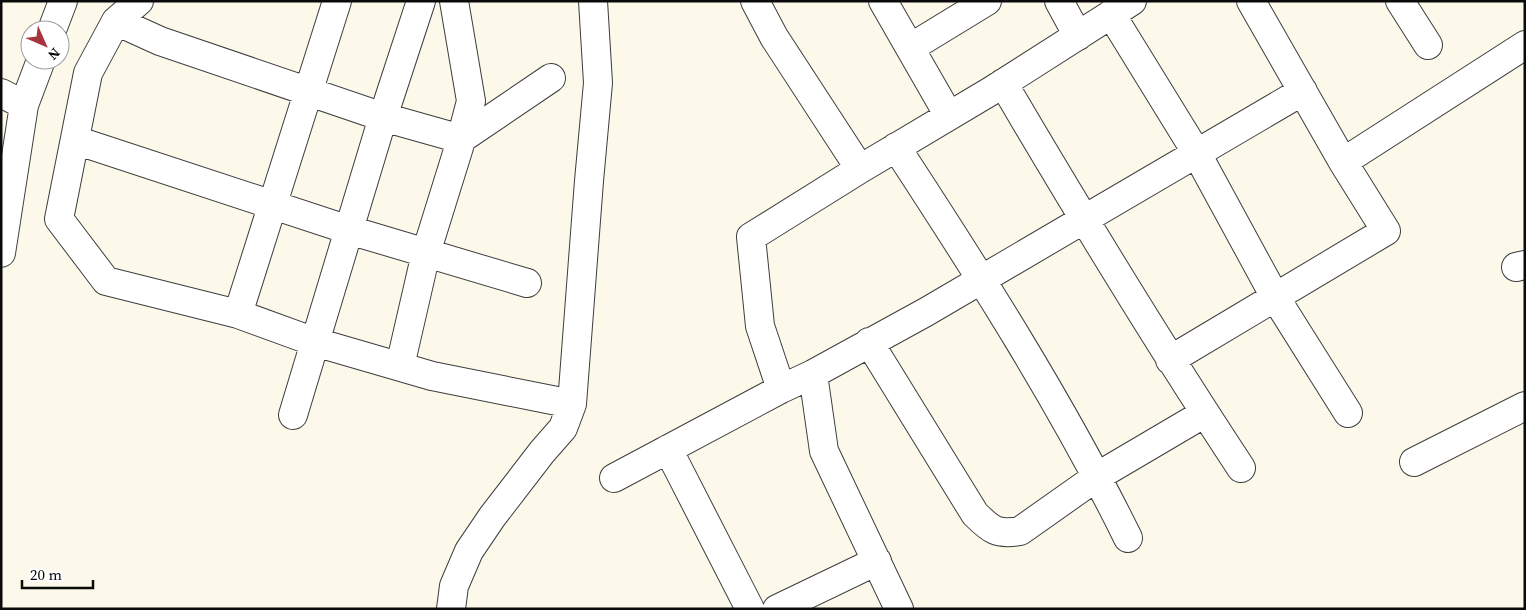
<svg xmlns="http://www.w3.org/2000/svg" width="1526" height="610" viewBox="0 0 1526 610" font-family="'Source Serif 4',serif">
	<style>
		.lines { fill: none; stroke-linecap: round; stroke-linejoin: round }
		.minor-casing { stroke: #3d3d3d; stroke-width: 30 }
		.minor { stroke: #fff; stroke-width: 28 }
	</style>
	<rect width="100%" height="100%" fill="#fcf8ea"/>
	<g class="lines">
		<defs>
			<path id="minor" d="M139 1 116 21 88 73 59 219 106 281 238 314 315 342 432 376 572 404
				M755 1 774 37 860 169
				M883 1 949 116
				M1059 1 1078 36
				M1400 1 1428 45
				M1111 14 1196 152 1275 297 1348 413
				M116 21 160 41 383 117 421 1
				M52 30 63 1
				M910 48 987 1
				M1003 83C1080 214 1158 342 1241 468
				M1 93 24 105
				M75 140 349 230 527 283
				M896 147C979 274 1061 402 1128 538
				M1343 162 1525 45
				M1 253 24 105 41 60
				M1516 267 1525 265
				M238 314 337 1
				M869 342 975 514C991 530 997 535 1020 531L1098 476 1205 413
				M1170 360 1386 231 1343 162 1251 1
				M400 366 426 253 459 147 471 101 454 1
				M813 374 824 451 899 609
				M781 389 760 326 751 237 860 169 991 91 1132 1
				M293 415 383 117 461 139 551 78
				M668 449 750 609
				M1414 462 1525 406
				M614 478 781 389 813 374 926 312 1303 91
				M451 609 454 586 469 551 492 517 542 452 563 428 572 404 589 181 598 83 593 1
				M777 609 877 561"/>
		</defs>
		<use href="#minor" class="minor-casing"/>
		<use href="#minor" class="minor"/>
	</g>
	<rect width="1526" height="610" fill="none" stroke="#0a0a0a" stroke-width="5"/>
	<g transform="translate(45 45) rotate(135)"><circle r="24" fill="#ffffff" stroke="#9d9d9d"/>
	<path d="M0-4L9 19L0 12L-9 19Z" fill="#a8353d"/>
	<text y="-8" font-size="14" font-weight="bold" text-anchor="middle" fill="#0a0a0a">N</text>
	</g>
	<path d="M22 580v8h71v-8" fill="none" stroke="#0a0a0a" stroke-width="2.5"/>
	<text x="30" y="580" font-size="15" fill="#0a0a0a" stroke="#ffffff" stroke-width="4" paint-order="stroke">20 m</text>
</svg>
